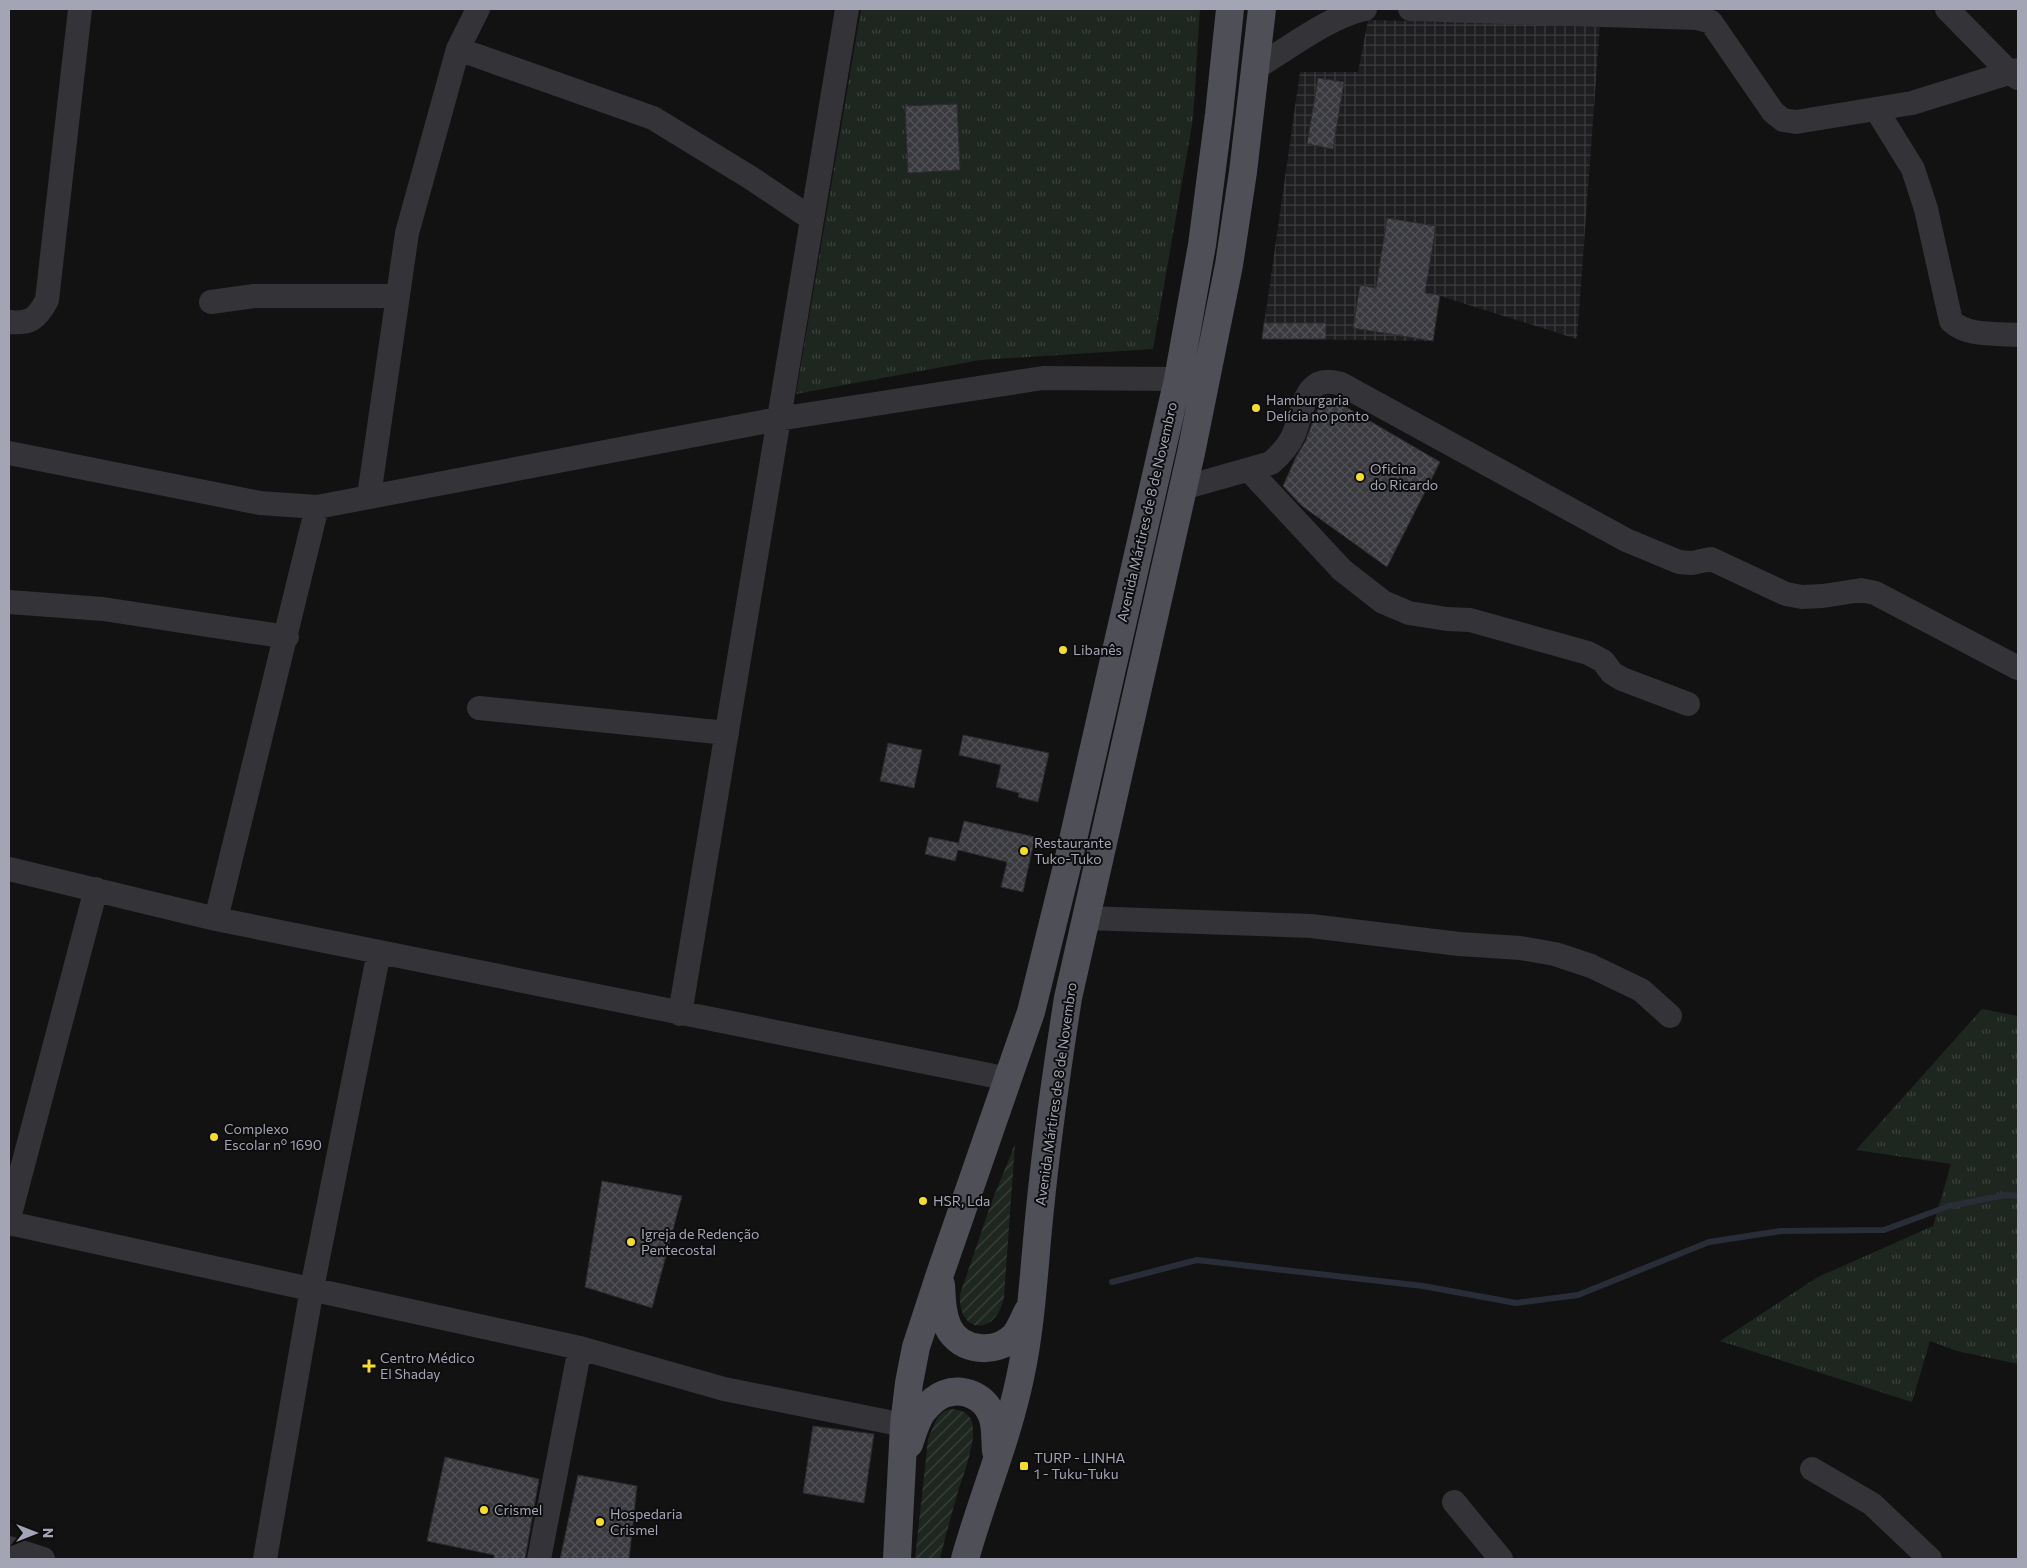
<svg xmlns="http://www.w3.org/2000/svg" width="2027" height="1568" viewBox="0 0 2027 1568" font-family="Commissioner,sans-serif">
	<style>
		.industrial { fill: url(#industrial-grid) }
		.grass { fill: url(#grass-tufts) }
		.garden { fill: url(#garden-furrows) }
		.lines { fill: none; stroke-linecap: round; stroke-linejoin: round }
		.stream { stroke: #282d37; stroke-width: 6 }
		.building { fill: url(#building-cross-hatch); stroke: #2c2c2f }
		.street { stroke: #333338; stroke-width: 24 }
		.primary { stroke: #4e4f57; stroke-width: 28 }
		.poi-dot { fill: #f6dd27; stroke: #0d0d0e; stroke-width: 2 }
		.labels { text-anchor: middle; stroke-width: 4; stroke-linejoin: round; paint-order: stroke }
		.poi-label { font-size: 14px; fill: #a3a4b4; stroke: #0d0d0e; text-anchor: start }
		.street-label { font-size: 14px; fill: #a3a4b4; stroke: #0d0d0e }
	</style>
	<defs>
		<pattern id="industrial-grid" width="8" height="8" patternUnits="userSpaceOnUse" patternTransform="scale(1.25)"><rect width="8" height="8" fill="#1e1e20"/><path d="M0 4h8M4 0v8" fill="none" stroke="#3c3c3e"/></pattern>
		<pattern id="grass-tufts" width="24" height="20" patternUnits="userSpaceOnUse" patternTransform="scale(1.25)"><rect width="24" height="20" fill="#1e2620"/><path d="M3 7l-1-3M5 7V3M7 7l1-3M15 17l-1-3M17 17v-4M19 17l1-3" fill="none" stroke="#3c423e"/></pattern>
		<pattern id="garden-furrows" width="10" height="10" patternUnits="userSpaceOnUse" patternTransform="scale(1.25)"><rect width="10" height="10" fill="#1e2620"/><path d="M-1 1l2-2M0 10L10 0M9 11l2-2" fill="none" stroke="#3c423e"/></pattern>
		<pattern id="building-cross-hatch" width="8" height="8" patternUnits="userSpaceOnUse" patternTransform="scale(1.25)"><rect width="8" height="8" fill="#39393e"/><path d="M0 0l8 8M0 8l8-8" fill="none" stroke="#525358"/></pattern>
	</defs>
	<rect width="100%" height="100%" fill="#121213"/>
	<path class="industrial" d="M1368 20 1600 25 1577 339 1440 296 1433 341 1262 339 1300 72H1358Z"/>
	<path class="grass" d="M861 9H1200L1193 119 1153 349 980 360 796 394Z
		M1982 1009 2018 1016V1364L1957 1351 1930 1341 1912 1402 1720 1341 1818 1277 1933 1226 1951 1164 1856 1150Z"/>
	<path class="garden" d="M1015 1144 1004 1297C996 1338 957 1333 960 1294L992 1201Z
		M950 1409C959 1409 969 1412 972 1422 977 1442 963 1475 957 1495 951 1516 945 1538 940 1559H915L928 1439 937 1418 943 1412Z"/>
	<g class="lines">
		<path class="stream" d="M1112 1282 1197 1260 1423 1286 1516 1303 1578 1295 1709 1242 1781 1231 1884 1230 1949 1206 2006 1195 2018 1196"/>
	</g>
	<path class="building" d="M1318 78 1344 82 1333 149 1307 144Z
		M957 104 960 170 908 173 905 106Z
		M1387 218 1436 226 1425 293 1440 295 1433 341 1353 328 1360 285 1376 288Z
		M1264 323H1326V339H1262Z
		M1327 396 1440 462 1387 567 1302 506 1283 486 1296 457 1305 442 1322 398Z
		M963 735 1049 753 1038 802 1018 797 1019 793 996 787 1001 765 959 755Z
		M888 743 922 750 914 788 880 781Z
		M964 821 1035 837 1023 892 1001 887 1007 862 958 850 955 861 925 854 929 837 959 843 958 845Z
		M602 1181 682 1196 652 1308 585 1287Z
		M813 1426 874 1434 864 1503 803 1493Z
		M445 1457 539 1479 525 1559H494V1555L427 1541Z
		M578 1475 637 1486 629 1559H560Z"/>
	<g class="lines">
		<path class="street" d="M1410 9 1697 18 1711 22 1773 112 1783 120 1796 122 1912 103 2018 70
			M1947 9 2010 73 2018 78
			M458 49 653 118 751 178 812 219
			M1256 68C1287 49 1330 16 1365 9
			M1876 109 1913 169 1926 209 1951 321C1968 337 1996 333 2018 335
			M211 302 254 296H398
			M9 322C30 324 37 319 47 300L80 9
			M9 453 260 503 317 507 778 419 1043 378 1178 379
			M1250 471 1342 570 1383 602 1409 613 1447 619 1470 620 1588 653 1603 661 1612 673 1622 679 1688 704
			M1183 488 1271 463C1280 455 1288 447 1293 436 1304 411 1303 372 1341 384L1626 540 1679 562 1692 563 1711 559 1786 594 1802 597 1823 596 1861 590 1875 593 2018 668
			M369 496 407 233 458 49 478 9
			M9 602 103 609 287 637
			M479 708 727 733
			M9 869 216 919 1009 1079
			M1086 918 1311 926 1459 944 1520 948 1555 954 1591 966 1641 990 1670 1016
			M216 919 317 507
			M680 1014 847 9
			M9 1218 96 889
			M9 1223 580 1348 724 1389 904 1425
			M1812 1469 1872 1504 1930 1559
			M1454 1502 1501 1559
			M9 1548 43 1559
			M265 1559 312 1288 379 952
			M539 1559 580 1348"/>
		<path class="primary" d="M941 1285C942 1300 942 1313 948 1327 960 1352 997 1355 1015 1335 1020 1329 1024 1318 1028 1311
			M909 1444C913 1433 916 1420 923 1411 928 1405 936 1397 944 1394 963 1387 985 1396 992 1416 996 1425 995 1440 996 1451
			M897 1559 904 1425 909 1383 916 1347 941 1271 1031 1012 1067 866 1178 379 1202 245 1219 114 1230 9
			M965 1559C982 1498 1007 1440 1020 1378 1032 1323 1034 1265 1040 1209 1047 1138 1057 1068 1068 998L1191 453 1229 265 1243 172 1262 9"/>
	</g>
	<g class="poi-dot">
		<circle cx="1256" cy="408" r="5"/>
		<circle cx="1360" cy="477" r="5"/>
		<circle cx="1063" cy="650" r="5"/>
		<circle cx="1024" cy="851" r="5"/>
		<circle cx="214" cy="1137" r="5"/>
		<circle cx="923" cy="1201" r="5"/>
		<circle cx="631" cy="1242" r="5"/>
		<path d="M366.5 1358.5h5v5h5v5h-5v5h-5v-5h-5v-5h5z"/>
		<rect x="1019" y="1461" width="10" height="10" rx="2.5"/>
		<circle cx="484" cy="1510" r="5"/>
		<circle cx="600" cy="1522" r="5"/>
	</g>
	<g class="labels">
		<g class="poi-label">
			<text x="1266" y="405">Hamburgaria<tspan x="1266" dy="16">Delícia no ponto</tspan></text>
			<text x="1370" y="474">Oficina<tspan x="1370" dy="16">do Ricardo</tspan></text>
			<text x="1073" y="655">Libanês</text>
			<text x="1034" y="848">Restaurante<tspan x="1034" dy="16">Tuko-Tuko</tspan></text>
			<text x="224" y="1134">Complexo<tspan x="224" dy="16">Escolar nº 1690</tspan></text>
			<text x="933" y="1206">HSR, Lda</text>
			<text x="641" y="1239">Igreja de Redenção<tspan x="641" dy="16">Pentecostal</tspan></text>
			<text x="380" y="1363">Centro Médico<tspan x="380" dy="16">El Shaday</tspan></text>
			<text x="1034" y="1463">TURP - LINHA<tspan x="1034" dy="16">1 - Tuku-Tuku</tspan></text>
			<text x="494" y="1515">Crismel</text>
			<text x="610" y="1519">Hospedaria<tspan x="610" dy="16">Crismel</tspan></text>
		</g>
		<g class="street-label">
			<text transform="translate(1147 512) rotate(-77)" y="5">Avenida Mártires de 8 de Novembro</text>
			<text transform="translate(1056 1094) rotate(-82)" y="5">Avenida Mártires de 8 de Novembro</text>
		</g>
	</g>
	<rect width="2027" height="1568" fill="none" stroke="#a3a4b4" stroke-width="20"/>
	<g transform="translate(35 1533) rotate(90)" stroke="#0d0d0e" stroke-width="4" paint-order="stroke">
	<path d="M0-4L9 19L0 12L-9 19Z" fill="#a3a4b4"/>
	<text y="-8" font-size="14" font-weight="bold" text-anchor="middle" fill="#a3a4b4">N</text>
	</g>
</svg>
